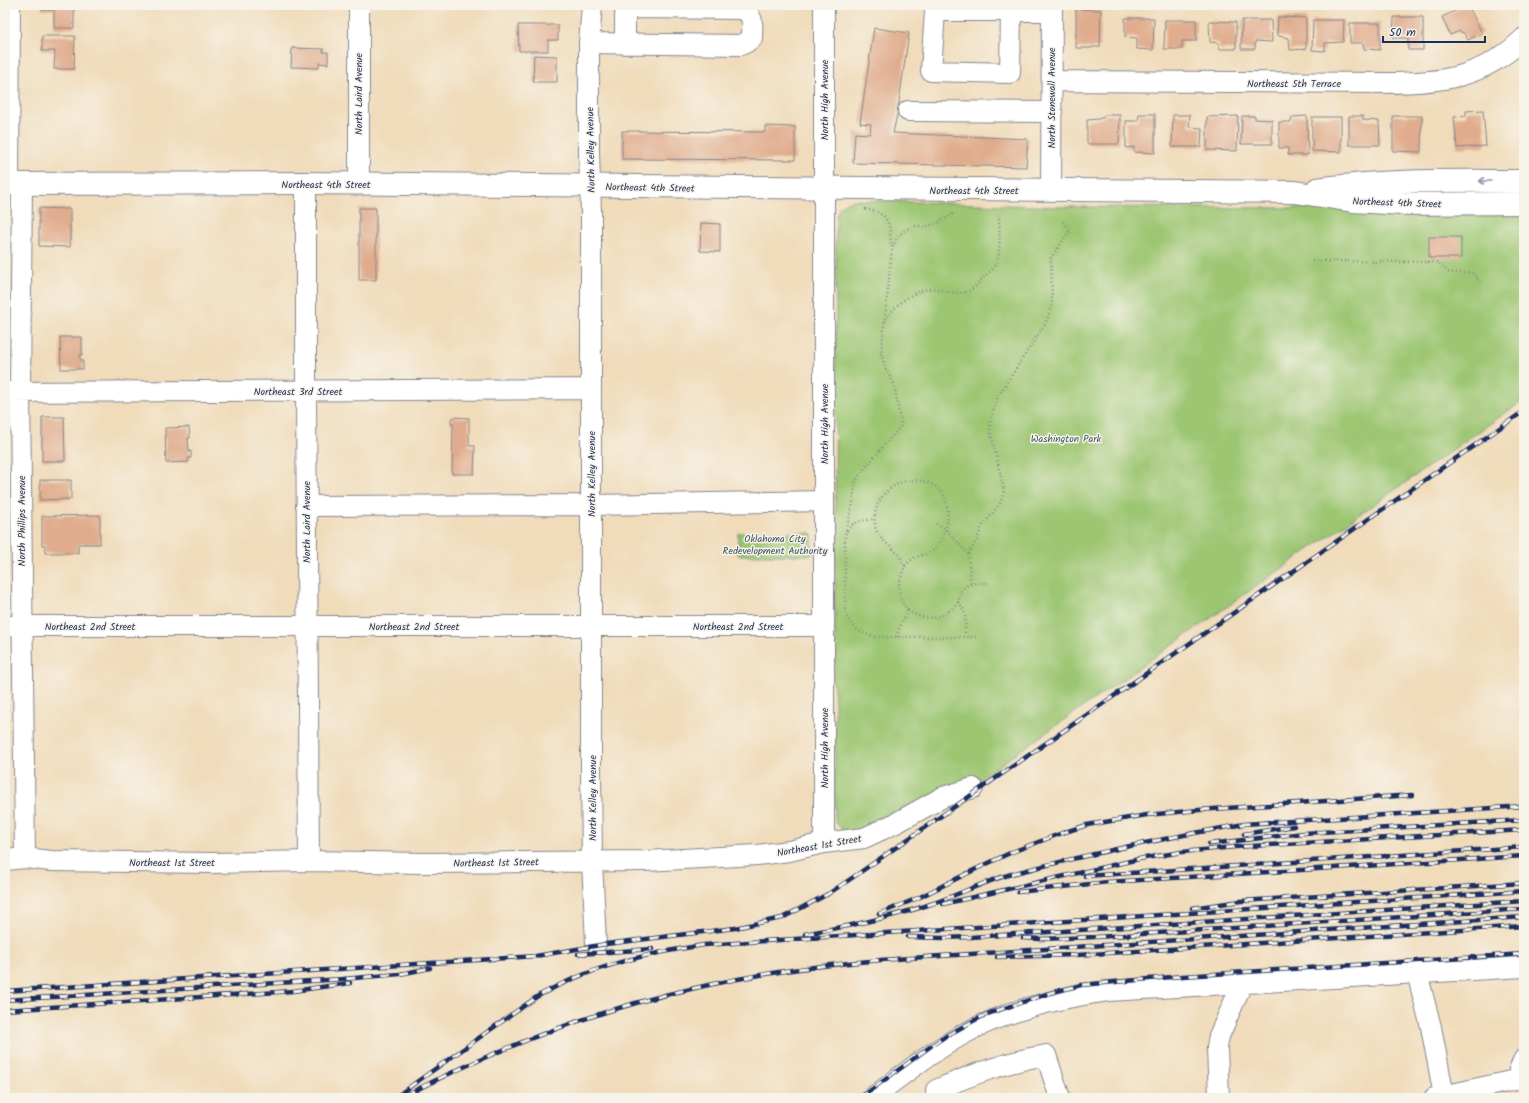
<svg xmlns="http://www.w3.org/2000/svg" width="1529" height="1103" viewBox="0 0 1529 1103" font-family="Kalam,sans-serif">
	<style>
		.green { fill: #9cc672; stroke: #5c7a68 }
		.building { fill: #e0ac8d }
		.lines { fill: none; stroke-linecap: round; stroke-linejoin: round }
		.minor-casing { stroke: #86858c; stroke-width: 22 }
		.major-casing { stroke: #86858c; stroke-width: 24 }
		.path { stroke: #86858c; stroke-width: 2.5; stroke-dasharray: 1 3; stroke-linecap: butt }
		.minor { stroke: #fff; stroke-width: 20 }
		.major { stroke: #fff; stroke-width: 22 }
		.rail-casing { stroke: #1b2f5e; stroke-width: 4.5 }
		.rail { stroke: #f7f3e8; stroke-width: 3; stroke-dasharray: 9; stroke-linecap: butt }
		.oneway { stroke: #8d97ae }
		.labels { text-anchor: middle; stroke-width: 3; stroke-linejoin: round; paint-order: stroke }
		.street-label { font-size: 10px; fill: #1b2f5e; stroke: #f7f3e8 }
		.park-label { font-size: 10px; fill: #3b5563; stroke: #f7f3e8 }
	</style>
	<rect width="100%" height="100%" fill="#f7f3e8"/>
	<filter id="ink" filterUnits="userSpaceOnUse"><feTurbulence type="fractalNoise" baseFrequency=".025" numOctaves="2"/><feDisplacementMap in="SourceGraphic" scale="8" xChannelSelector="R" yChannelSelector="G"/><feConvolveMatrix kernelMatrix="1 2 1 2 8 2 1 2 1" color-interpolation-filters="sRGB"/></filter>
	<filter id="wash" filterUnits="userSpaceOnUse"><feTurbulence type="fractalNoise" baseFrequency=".012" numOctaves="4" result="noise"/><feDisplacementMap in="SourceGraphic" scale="16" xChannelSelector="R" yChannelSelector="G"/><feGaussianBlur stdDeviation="0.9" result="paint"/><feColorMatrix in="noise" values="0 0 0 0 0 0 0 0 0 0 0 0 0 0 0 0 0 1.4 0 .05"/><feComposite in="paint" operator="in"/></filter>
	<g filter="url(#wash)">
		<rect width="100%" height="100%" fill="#f0dbba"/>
		<path class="green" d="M855 200 1067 207 1329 208 1454 214 1524 215V400L978 780 964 781 863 831C850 831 843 834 835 821V702L833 677 835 669V631L836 216C839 206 844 201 855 200Z
			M738 533H812V555H738Z"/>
		<g id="blocks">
			<path class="building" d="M42 5H74V28H54V10H42Z
				M1468 5 1482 33 1468 40 1463 32 1461 33 1460 31 1450 35 1442 17Z
				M1076 9 1101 10 1100 47H1092V48H1076Z
				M1278 17 1306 18V49L1290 50 1289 38 1279 36 1277 34Z
				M1394 17H1423V50H1408V38H1393Z
				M1125 18H1154L1153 50 1137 49V38L1125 37Z
				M1165 20H1196V41H1182V49H1164Z
				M1242 20H1271L1272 42 1255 41V49H1241Z
				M1313 20H1344L1343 42 1325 43V51L1312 50Z
				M1209 21 1236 22V49H1219V43L1210 42Z
				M1350 23H1380V50L1364 49 1363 43H1350Z
				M518 25H558V40H548V51H519Z
				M874 28 909 33 897 115 893 133 1028 139 1026 167 853 163 855 133 870 134 871 124 860 123Z
				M42 36H75L74 69H54L55 51H42Z
				M292 48 324 49 323 52H328V64L319 63V68L291 67Z
				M534 55 557 56V82H533Z
				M1483 110 1486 146 1457 148 1454 117 1466 116V111Z
				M1139 114H1155V153L1134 152V147L1126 148V121H1138Z
				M1104 115H1120L1119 144H1087V120L1099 119 1100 118H1103Z
				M1173 115H1190L1189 127 1202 128 1201 147H1172Z
				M1238 116 1237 151 1207 150V117Z
				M1242 116H1255V119L1272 120V144H1241Z
				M1307 116 1308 155H1288V148H1279V122H1291L1292 117Z
				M1349 116H1363V120L1379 121 1380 145H1349Z
				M1393 116H1422L1421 152 1393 151Z
				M1312 117H1341V152L1312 151Z
				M765 126 795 127V160L622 159V131L765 132Z
				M39 208 70 209V247L39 246Z
				M359 208H376V280H359Z
				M701 223 720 224V252L700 251Z
				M1429 237H1461V258H1429Z
				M60 337H82V355H80V360H83V369H61Z
				M42 417H64L65 461H42Z
				M453 417 469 418V446H475L474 474H452L453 424H451V419H453Z
				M189 427 190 438H188L189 452 191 451V458H188L189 462 166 463 165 428Z
				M40 480H71V499L40 500Z
				M100 515V544H78V553H45V545H42V516Z"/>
		</g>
	</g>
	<g filter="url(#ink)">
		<use href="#blocks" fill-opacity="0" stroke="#86858c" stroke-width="1"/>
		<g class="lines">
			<defs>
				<path id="minor" d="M359 5V184
					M592 5 589 43V153L591 212V772L592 862 596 943
					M824 5V843
					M1011 11 1010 73 931 71 935 11H1052
					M589 43 741 45 747 42 752 38C752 25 755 17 743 9L634 8 629 10 625 14V44
					M1052 81 1384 83C1440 83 1482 79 1524 38
					M908 111 1052 112
					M306 183V391L309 861
					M9 184 10 5
					M22 184 20 392 25 858
					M1051 190 1052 5
					M5 392 591 389
					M306 506 591 505 824 501
					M5 626H824
					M5 860 25 858 51 861 213 863 309 861 423 863 645 861 757 855 789 851 824 843 864 838 896 823 943 797 973 788
					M1417 973 1431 1027 1444 1096
					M1520 1079 1519 1070 1524 1059
					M872 1098C901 1076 930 1053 962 1035 1006 1010 1058 998 1108 991L1524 967
					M937 1098 936 1090C973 1074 1006 1062 1046 1055L1060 1098
					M1219 1098 1217 1048 1219 1036 1242 984
					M1434 1098 1524 1078"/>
				<path id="major" d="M5 184 306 183 1295 192 1353 201 1403 204 1524 203
					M1317 189C1386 179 1455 181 1524 181"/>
			</defs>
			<use href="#minor" class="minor-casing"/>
			<use href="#major" class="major-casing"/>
			<path class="path" d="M865 209C890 213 890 224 891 247
				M953 214C946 218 939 223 931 225 926 227 923 226 918 226 904 227 895 237 892 250L881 354 886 369 894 384 901 423V426L862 471 855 483 853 503 845 535V607C846 626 860 634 877 637H978
				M1312 261 1437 262 1450 273H1473L1480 282
				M885 321C895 304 916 287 938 289 946 290 956 295 965 292 974 290 980 281 986 275 992 270 997 265 998 258 1001 244 999 229 999 215
				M936 524 946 529 968 554 971 584
				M847 531C852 521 865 520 875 519
				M968 554 977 540 981 528 1001 502 1004 490 990 430V421L998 396 1045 324 1049 315 1052 302 1051 258 1070 230 1062 221
				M905 566C908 563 911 560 914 558 922 554 930 555 936 548 950 531 955 495 931 484 903 471 871 494 875 525 877 540 891 545 899 555 901 558 903 562 905 566 898 585 895 593 908 611
				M958 602C968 611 965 624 965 636
				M897 637 899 628 908 611C922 619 936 621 949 611 952 609 956 606 958 602 960 598 959 593 962 590 968 582 979 583 988 583"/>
			<use href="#minor" class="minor"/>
			<use href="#major" class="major"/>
			<defs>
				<path id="rail" d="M1244 834 1294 826
					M1209 844 1304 833 1524 820
					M1085 876 1524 847
					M1018 892 1108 882 1524 856
					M943 904 1139 859 1182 852 1235 847 1524 830
					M1192 908 1241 901 1524 883
					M879 914 918 898 976 869 1012 852 1062 833 1087 825 1147 815 1199 810 1412 795
					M805 934C848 926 890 918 931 904 961 894 989 879 1019 872 1094 853 1169 837 1244 824L1524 806
					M908 937 943 938 971 937 1524 901
					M1023 938 1040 939 1096 937 1524 909
					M578 954 652 949
					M997 957 1077 955 1524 926
					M5 991 536 956 606 944 735 928 782 918 828 894 852 878 1524 411
					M5 1000 343 979 400 974 430 968
					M5 1010 293 991 350 983
					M406 1095C500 1047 600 1008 704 986 762 973 821 965 881 960L1524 917
					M394 1098 538 996C592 966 644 954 704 945L1524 891
					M860 1098 931 1046 946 1036 975 1020 990 1013 1050 993 1081 985 1183 976 1524 954"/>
			</defs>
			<use href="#rail" class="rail-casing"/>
			<use href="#rail" class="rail"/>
		</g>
		<defs><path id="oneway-shaft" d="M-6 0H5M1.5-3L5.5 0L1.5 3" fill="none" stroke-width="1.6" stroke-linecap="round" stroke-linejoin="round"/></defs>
		<use class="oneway" href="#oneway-shaft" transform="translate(1485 181) rotate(-180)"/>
	</g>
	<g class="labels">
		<g class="street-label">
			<text x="1294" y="87">Northeast 5th Terrace</text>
			<text transform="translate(358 94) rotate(-90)" y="4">North Laird Avenue</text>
			<text transform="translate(1051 98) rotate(-90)" y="4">North Stonewall Avenue</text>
			<text transform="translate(824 100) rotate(-90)" y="4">North High Avenue</text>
			<text transform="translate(590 150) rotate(-91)" y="4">North Kelley Avenue</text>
			<text x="326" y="188">Northeast 4th Street</text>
			<text transform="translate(650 187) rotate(1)" y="4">Northeast 4th Street</text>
			<text x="974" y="194">Northeast 4th Street</text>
			<text transform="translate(1397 202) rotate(2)" y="4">Northeast 4th Street</text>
			<text x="298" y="395">Northeast 3rd Street</text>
			<text transform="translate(824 424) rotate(-90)" y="4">North High Avenue</text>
			<text transform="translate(591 474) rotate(-90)" y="4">North Kelley Avenue</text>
			<text transform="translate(21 521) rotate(-90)" y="4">North Phillips Avenue</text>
			<text transform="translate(306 522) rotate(-90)" y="4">North Laird Avenue</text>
			<text x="90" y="630">Northeast 2nd Street</text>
			<text x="414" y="630">Northeast 2nd Street</text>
			<text x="738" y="630">Northeast 2nd Street</text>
			<text transform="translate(824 748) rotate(-90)" y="4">North High Avenue</text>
			<text transform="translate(592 798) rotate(-90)" y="4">North Kelley Avenue</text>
			<text transform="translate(819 845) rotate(-10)" y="4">Northeast 1st Street</text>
			<text x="172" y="866">Northeast 1st Street</text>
			<text transform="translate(496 862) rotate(-1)" y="4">Northeast 1st Street</text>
		</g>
		<g class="park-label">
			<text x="1066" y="442">Washington Park</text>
			<text x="775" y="542">Oklahoma City<tspan x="775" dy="12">Redevelopment Authority</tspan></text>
		</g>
	</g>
	<rect width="1529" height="1103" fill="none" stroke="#f7f3e8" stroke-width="20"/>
	<path d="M1383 36v6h102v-6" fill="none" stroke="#1b2f5e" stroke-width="2"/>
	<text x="1389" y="36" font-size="12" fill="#1b2f5e" stroke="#f7f3e8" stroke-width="3" paint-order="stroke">50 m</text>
</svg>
